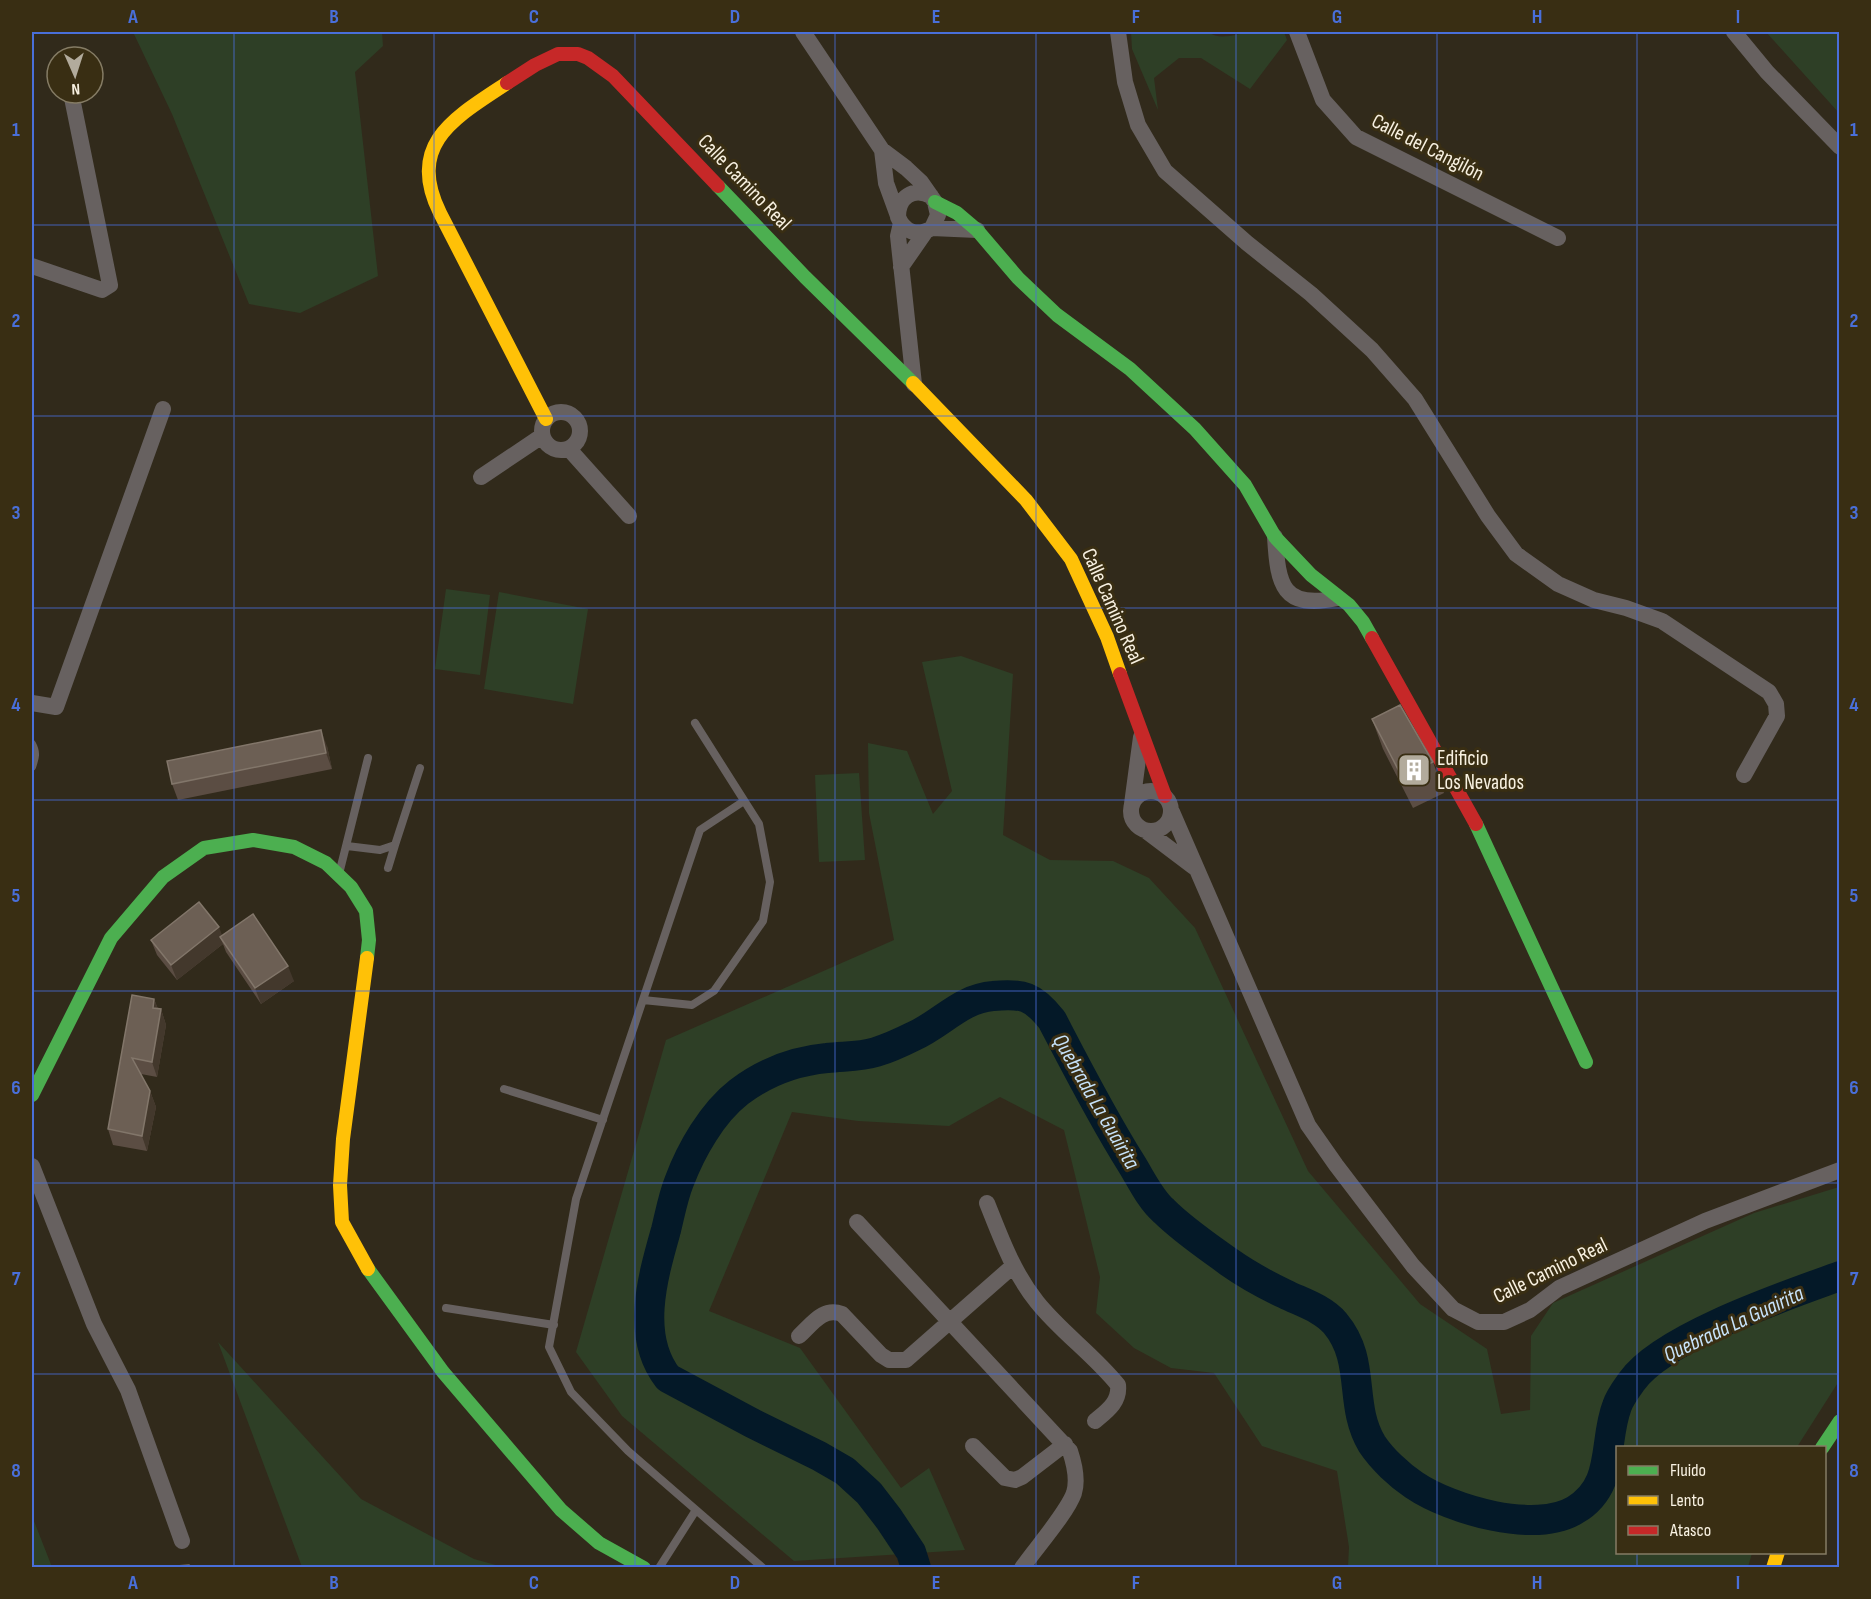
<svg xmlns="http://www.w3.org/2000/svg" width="1871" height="1599" viewBox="0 0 1871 1599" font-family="'Sofia Sans Condensed',sans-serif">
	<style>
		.green { fill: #2e3f26 }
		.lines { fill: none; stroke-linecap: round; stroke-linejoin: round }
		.river { stroke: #041928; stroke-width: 30 }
		.lane { stroke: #676160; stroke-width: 8 }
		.street { stroke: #676160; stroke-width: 16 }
		.fast { stroke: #4caf50; stroke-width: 14 }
		.slow { stroke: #ffc107; stroke-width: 14 }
		.jam { stroke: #c62828; stroke-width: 14 }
		.wall { fill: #5b4d43 }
		.shaded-wall { fill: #43382c }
		.building { fill: #6c5f54; stroke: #82766a; stroke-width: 1.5 }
		.grid { fill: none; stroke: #496fda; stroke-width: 1.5; stroke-opacity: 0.55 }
		.labels { text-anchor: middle; stroke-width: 6; stroke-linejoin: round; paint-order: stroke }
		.street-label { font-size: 21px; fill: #f8f1e1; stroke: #392e13 }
		.poi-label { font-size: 21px; fill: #f8f1e1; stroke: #392e13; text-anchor: start }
		.water-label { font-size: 22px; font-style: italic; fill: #c7e3fb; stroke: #392e13 }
		.neatline { fill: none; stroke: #496fda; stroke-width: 2 }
		.grid-label { font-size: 20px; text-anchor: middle; font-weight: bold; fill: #496fda }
	</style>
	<rect width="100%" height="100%" fill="#312a1b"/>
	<path class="green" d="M133 32H382L383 46 355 72 378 276 300 313 249 304 172 114Z
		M1131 32H1208C1220 41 1236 34 1250 32 1261 30 1273 31 1284 32L1287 40 1250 89 1201 58H1179L1154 78 1158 110 1132 49Z
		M1766 32H1839V113Z
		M446 589 490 595 480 675 435 669Z
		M499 592 588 609 573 704 484 689Z
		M961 656 1013 674 1003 835 1050 860 1113 861 1149 878 1195 928 1308 1171 1420 1304 1487 1349 1501 1414 1530 1410 1531 1336 1553 1303 1754 1213 1839 1187V1381L1797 1447 1618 1448V1552L1752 1553 1748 1567H1348L1349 1547 1337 1471 1262 1446 1214 1373 1171 1368 1134 1348 1096 1313 1100 1277 1064 1130 1000 1097 949 1126 858 1121 792 1112 709 1311 800 1348 901 1488 929 1468 965 1550 794 1561 622 1416 576 1352 666 1040 894 940 869 813 868 743 907 751 933 814 952 791 922 662Z
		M859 773 865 860 819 862 815 775Z
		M218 1342 361 1499 474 1559 503 1567H302Z
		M32 1516 52 1567H32Z"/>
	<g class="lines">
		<path class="river" d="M916 1568 911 1552 889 1519 869 1493 845 1471 819 1456 752 1423 668 1378C635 1336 653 1276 666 1230 670 1214 673 1197 679 1182 691 1150 712 1113 739 1092 764 1073 795 1061 827 1058 843 1056 860 1057 876 1052 889 1048 902 1042 914 1036 941 1024 962 998 993 996 1023 993 1033 996 1052 1020 1077 1068 1102 1117 1131 1163 1141 1179 1150 1199 1164 1211 1183 1230 1207 1246 1229 1262 1246 1274 1266 1285 1285 1294 1301 1302 1322 1308 1335 1323 1367 1361 1348 1404 1372 1444 1382 1459 1399 1475 1414 1485 1451 1510 1535 1534 1575 1510 1616 1486 1603 1442 1617 1406 1620 1397 1627 1388 1632 1381 1663 1337 1788 1295 1840 1276"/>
		<path class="lane" d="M32 744C37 753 35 758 32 767
			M744 801 700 830 576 1199 549 1347 571 1392 628 1451 763 1568
			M347 846 380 850 395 845 420 768
			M388 868 395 845
			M339 874 368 758
			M643 1000 692 1005 714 991 763 921 770 882 759 824 695 723
			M504 1089 603 1120
			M446 1308 554 1325
			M659 1568 696 1510"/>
		<path class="street" d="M803 32 882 150 906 168 921 182 935 202 938 215 932 228C917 237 904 232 898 217 898 197 913 187 931 196
			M1118 32 1125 82 1138 125 1165 171 1247 243 1311 294 1372 350 1415 399 1488 516 1516 554 1558 584 1594 600 1626 608 1662 621 1769 692 1776 704 1777 716 1744 775
			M1297 32 1323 100 1356 137 1558 238
			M1734 32 1767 72 1840 147
			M882 150 886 183 898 216
			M901 223 898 236 914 384
			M932 228 977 230
			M32 266 102 290 110 285 71 93
			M901 267 926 231
			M542 431a19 19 0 1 1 38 0a19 19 0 1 1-38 0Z
			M569 449 629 516
			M481 477 542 436
			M1275 537C1278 585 1282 610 1338 598
			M32 703 56 707 163 409
			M1131 811a20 20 0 1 1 40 0a20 20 0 1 1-40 0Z
			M1132 804 1141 737
			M1172 812 1308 1125 1336 1165 1413 1266 1453 1309 1478 1322H1504L1530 1310 1559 1288 1705 1221 1840 1170
			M1145 830 1194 867
			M32 1166 94 1324 128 1390 182 1541
			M987 1203C1001 1238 1013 1272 1037 1302 1061 1332 1094 1355 1118 1385 1120 1402 1107 1411 1095 1421
			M857 1222 1070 1451C1074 1463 1078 1480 1074 1493 1067 1513 1035 1549 1022 1568
			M799 1336C813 1323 823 1307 842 1314L881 1355 889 1360H906L1013 1266
			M973 1446 1005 1478 1015 1480 1022 1477 1065 1444"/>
		<path class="fast" d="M718 186 805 277 913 383
			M935 202 957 213 977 230 1018 278 1057 315 1130 369 1195 429 1245 485 1275 537 1311 575 1349 605 1363 622 1372 638
			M1476 824 1586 1062
			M32 1095 111 938 163 877 204 848 253 840 294 847 326 863 351 887 366 911 369 940 367 958
			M368 1269 443 1372 561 1510 599 1543 644 1568
			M1822 1448 1840 1421"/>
		<path class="slow" d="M507 83C454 118 406 144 440 213L546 419
			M913 383 1026 500 1071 559 1107 637 1120 674
			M367 958 343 1139 340 1185 342 1222 368 1269
			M1773 1568 1778 1552"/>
		<path class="jam" d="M507 83 535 65 558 54H578L588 58 613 76 718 186
			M1372 638 1476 824
			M1120 674 1165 796"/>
	</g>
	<path class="wall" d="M1372 719 1433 762 1444 793 1413 808 1383 749Z
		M327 746 332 769 178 800 172 784Z
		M222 935 294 981 261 1004 226 952 223 944 177 980 157 955 151 940Z
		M154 999 158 1009H161L166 1025 157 1077 141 1074 150 1091 156 1107 147 1151 113 1145 108 1129Z"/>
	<path class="shaded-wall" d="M321 730 327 746 332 769 326 753Z
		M219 927 225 943 220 937 223 944 177 980 171 965Z
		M288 966 294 981 261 1004 255 988Z
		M154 999 160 1014 161 1009 166 1025 157 1077 152 1062 153 1008Z
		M150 1091 156 1107 147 1151 142 1136Z"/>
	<path class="building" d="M1400 705 1433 762 1402 777 1372 719Z
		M321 730 326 753 172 784 167 761Z
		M199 902 219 927 171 965 151 940Z
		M253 914 288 966 255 988 220 937Z
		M132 995 154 999 153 1008 161 1009 152 1062 132 1058 150 1091 142 1136 108 1129Z
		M189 1565 190 1568H149Z"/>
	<path class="grid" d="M234 32V1568M434 32V1568M635 32V1568M835 32V1568M1036 32V1568M1236 32V1568M1437 32V1568M1637 32V1448M32 225H1840M32 416H1840M32 608H1840M32 800H1840M32 991H1840M32 1183H1840M32 1374H1840M1637 1552V1568"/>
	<defs>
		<symbol id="building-square" viewBox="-11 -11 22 22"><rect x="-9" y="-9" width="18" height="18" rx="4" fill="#b2ab9c" stroke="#392e13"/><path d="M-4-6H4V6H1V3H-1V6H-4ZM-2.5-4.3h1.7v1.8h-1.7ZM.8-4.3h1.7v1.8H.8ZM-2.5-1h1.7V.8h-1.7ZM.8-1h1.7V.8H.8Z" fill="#fff"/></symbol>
	</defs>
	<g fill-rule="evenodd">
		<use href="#building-square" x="1395" y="751" width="38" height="38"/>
	</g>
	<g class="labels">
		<g class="street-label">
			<text transform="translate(1428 147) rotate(27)" y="7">Calle del Cangilón</text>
			<text transform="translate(745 182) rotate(46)" y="7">Calle Camino Real</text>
			<text transform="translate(1113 606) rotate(66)" y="7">Calle Camino Real</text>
			<text transform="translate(1550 1270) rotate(-26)" y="7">Calle Camino Real</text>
		</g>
		<g class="poi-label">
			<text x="1437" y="765">Edificio<tspan x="1437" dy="24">Los Nevados</tspan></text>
		</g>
		<g class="water-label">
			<text transform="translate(1097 1101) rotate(60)" y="8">Quebrada La Guairita</text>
			<text transform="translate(1733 1323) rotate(-25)" y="8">Quebrada La Guairita</text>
		</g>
	</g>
	<rect width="1871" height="1599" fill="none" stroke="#392e13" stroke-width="66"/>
	<rect x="1616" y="1446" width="210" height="108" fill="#392e13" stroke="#857c65" stroke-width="1.5"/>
	<rect x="1628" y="1466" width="30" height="9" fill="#4caf50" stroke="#857c65" stroke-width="1.5"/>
	<text x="1670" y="1476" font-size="18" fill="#f8f1e1">Fluido</text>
	<rect x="1628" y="1496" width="30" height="9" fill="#ffc107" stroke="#857c65" stroke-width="1.5"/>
	<text x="1670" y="1506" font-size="18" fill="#f8f1e1">Lento</text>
	<rect x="1628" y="1526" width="30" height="9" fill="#c62828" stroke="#857c65" stroke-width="1.5"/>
	<text x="1670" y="1536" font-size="18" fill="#f8f1e1">Atasco</text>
	<g transform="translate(75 75) rotate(177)"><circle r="28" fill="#392e13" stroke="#857c65" stroke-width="1.5"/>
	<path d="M0-4.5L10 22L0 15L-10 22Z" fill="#b2ab9c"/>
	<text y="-9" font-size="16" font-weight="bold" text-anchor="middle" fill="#f8f1e1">N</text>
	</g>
	<rect x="33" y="33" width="1805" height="1533" class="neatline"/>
	<g class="grid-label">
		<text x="133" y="23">A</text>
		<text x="334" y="23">B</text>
		<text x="534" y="23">C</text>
		<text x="735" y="23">D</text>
		<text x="936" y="23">E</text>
		<text x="1136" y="23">F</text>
		<text x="1337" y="23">G</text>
		<text x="1537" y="23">H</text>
		<text x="1738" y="23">I</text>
		<text x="16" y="136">1</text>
		<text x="1854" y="136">1</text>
		<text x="16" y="327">2</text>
		<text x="1854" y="327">2</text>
		<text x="16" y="519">3</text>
		<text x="1854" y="519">3</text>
		<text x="16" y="711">4</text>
		<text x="1854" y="711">4</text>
		<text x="16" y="902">5</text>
		<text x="1854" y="902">5</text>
		<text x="16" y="1094">6</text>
		<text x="1854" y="1094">6</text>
		<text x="16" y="1285">7</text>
		<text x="1854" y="1285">7</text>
		<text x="16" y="1477">8</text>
		<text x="1854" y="1477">8</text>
		<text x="133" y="1589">A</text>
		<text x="334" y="1589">B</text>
		<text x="534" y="1589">C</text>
		<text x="735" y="1589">D</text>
		<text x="936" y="1589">E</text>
		<text x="1136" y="1589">F</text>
		<text x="1337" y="1589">G</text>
		<text x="1537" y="1589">H</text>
		<text x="1738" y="1589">I</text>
	</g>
</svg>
